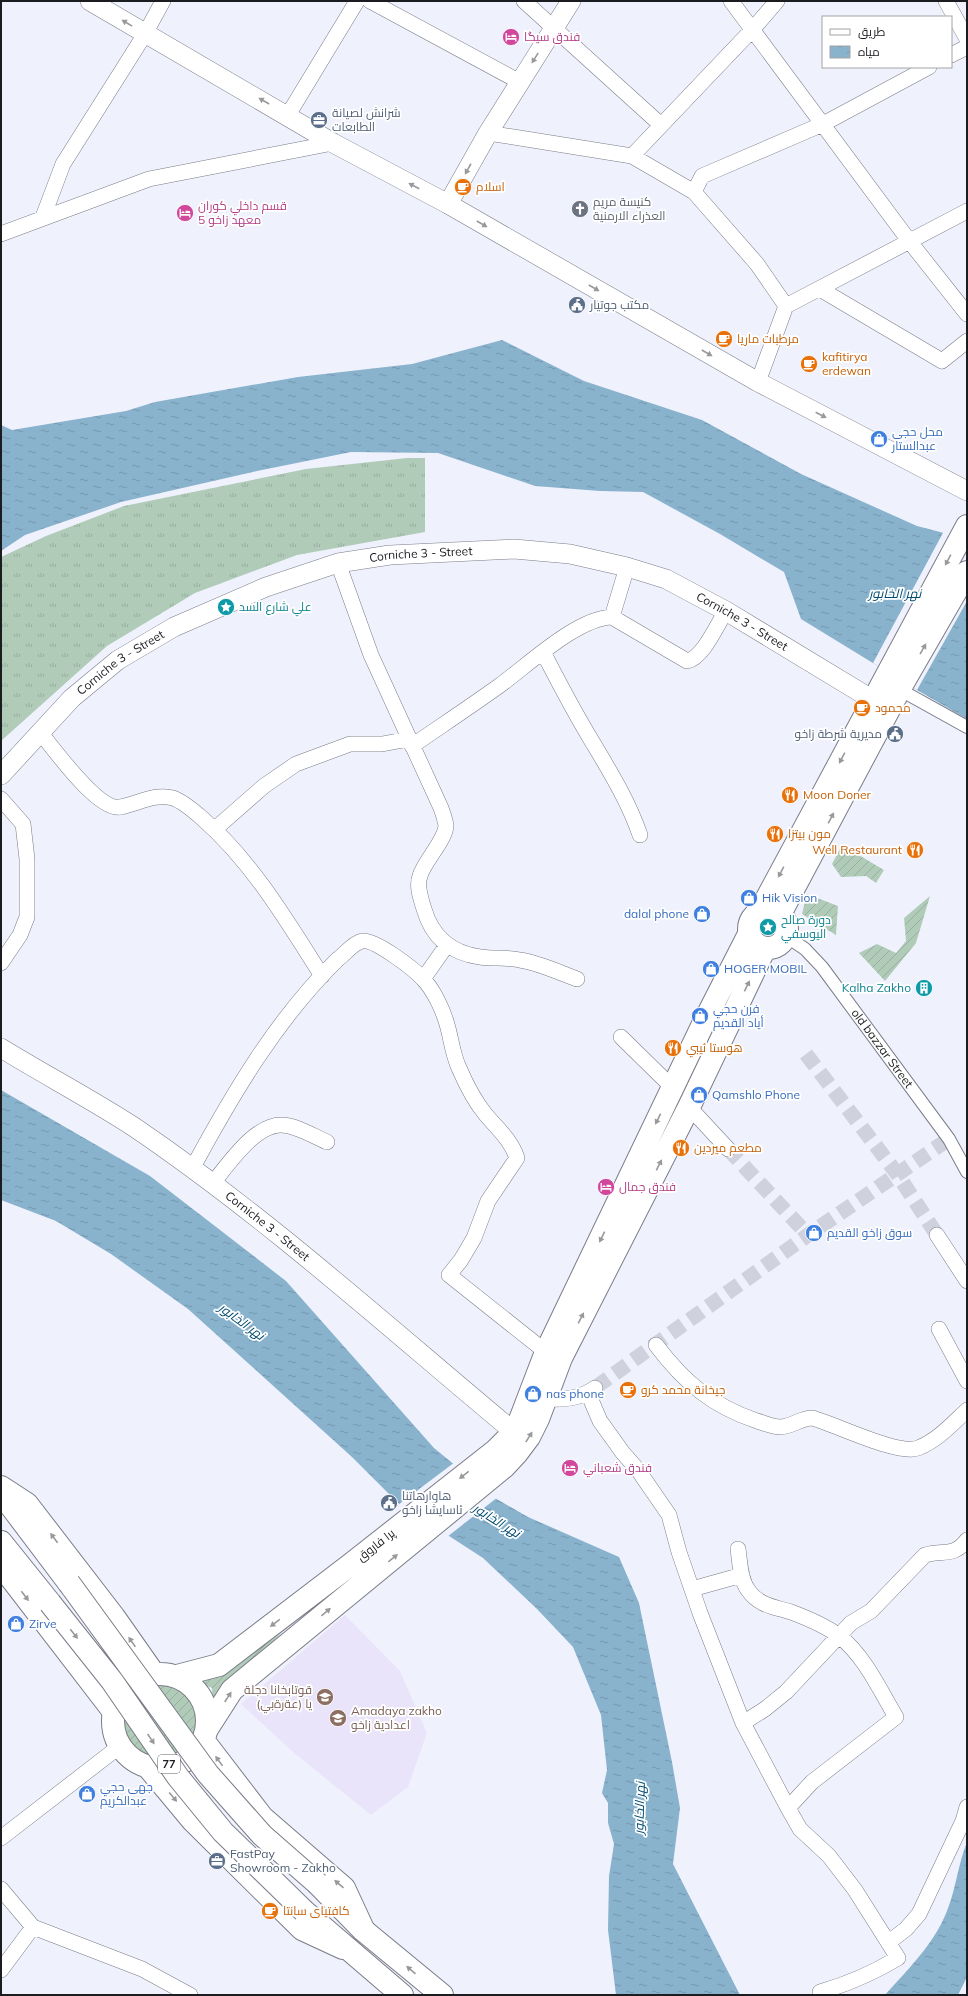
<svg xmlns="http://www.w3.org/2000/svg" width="968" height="1996" viewBox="0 0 968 1996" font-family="Mulish,Cairo,sans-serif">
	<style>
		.education { fill: #eae4fa }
		.grass { fill: url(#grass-tufts) }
		.garden { fill: url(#garden-furrows) }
		.water { fill: url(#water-ripples) }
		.pier { fill: #eff2fd }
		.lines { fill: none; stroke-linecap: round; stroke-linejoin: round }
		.minor-tunnel { stroke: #cfd2dc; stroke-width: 15; stroke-dasharray: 15 8; stroke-linecap: butt }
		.pedestrian-casing { stroke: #7a7c87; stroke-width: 14 }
		.minor-casing { stroke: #7a7c87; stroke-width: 16 }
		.tertiary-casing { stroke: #7a7c87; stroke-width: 20 }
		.secondary-casing { stroke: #7a7c87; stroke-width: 24 }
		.primary-casing { stroke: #7a7c87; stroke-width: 24 }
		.trunk-casing { stroke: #7a7c87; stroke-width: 24 }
		.pedestrian { stroke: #fff; stroke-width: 12 }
		.minor { stroke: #fff; stroke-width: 15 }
		.tertiary { stroke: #fff; stroke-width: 19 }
		.secondary { stroke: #fff; stroke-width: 22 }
		.primary { stroke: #fff; stroke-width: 22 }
		.trunk { stroke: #fff; stroke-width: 22 }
		.trunk-bridge-casing { stroke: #7a7c87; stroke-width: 24; stroke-linecap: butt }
		.trunk-bridge { stroke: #fff; stroke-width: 22 }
		.oneway { fill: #98999b }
		.labels { text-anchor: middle; stroke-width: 3.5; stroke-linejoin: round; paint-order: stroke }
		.shield { fill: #fff; stroke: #5f6063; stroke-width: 1 }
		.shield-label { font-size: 11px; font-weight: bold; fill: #1b1c20 }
		.hotel-label { font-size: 12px; fill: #b23c85; stroke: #fff; text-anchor: start }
		.service-label { font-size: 12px; fill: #4e5e75; stroke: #fff; text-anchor: start }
		.food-label { font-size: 12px; fill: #c56008; stroke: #fff; text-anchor: start }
		.worship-label { font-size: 12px; fill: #5b616d; stroke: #fff; text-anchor: start }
		.shop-label { font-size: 12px; fill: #366cbe; stroke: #fff; text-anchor: start }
		.street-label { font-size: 12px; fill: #1b1c20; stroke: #fff }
		.culture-label { font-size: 12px; fill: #0d838f; stroke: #fff; text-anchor: start }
		.education-label { font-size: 12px; fill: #785e54; stroke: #fff; text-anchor: end }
		.water-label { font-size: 13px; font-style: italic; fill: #004c71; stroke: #fff }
	</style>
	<defs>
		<pattern id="grass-tufts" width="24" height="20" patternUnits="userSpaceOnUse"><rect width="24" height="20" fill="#b1cbb9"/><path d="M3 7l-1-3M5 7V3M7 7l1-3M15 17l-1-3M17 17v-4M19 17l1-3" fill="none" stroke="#98ae9f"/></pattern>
		<pattern id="garden-furrows" width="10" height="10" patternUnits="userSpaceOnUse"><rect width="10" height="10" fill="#b1cbb9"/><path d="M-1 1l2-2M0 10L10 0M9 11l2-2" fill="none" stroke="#98ae9f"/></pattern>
		<pattern id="water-ripples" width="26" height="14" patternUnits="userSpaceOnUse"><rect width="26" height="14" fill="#89b2cd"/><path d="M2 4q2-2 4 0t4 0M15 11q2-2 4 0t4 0" fill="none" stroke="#7698b0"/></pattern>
	</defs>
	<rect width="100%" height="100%" fill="#eff2fd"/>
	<path class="education" d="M345 1615 400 1671 427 1733 408 1787 371 1815 294 1753 241 1704Z"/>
	<path class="grass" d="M407 458H425V532L297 555 195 593 107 646 1 741V557L46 536 124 506 306 469Z"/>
	<path class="garden" d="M842 845 884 870 876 883 866 876 841 877 832 864Z
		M807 894 838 906 836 935 802 914Z
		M930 896 916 943 885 981 859 953 877 944 896 953 906 941 904 918Z
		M282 1633 231 1681 213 1708 212 1688 198 1682 228 1669Z
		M121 1721a38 38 0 1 1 76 0a38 38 0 1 1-76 0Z"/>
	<path class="water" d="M502 340 584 381 702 420 801 474 917 526 967 539V719L917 690 801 619 784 572 720 534 643 492 600 491 535 486 438 453 351 452 257 471 121 502 25 535 1 551V425L12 430 126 411 155 402 298 377 412 364Z
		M1 1090 150 1176 286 1281 434 1448 495 1498 528 1517 619 1557 639 1603 672 1762 680 1808 673 1864 740 1995H616L608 1930 609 1876 614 1844 608 1823V1803L602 1793 607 1770 601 1715 573 1647 537 1609 483 1558 398 1503 352 1457 188 1309 111 1254 56 1221 1 1200Z
		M967 1842V1977L958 1995H885C909 1968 934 1944 947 1911 956 1889 958 1864 967 1842Z"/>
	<path class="pier" d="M944 531 967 537V601L917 690 873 663Z
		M455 1462 498 1497 447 1537 398 1505Z"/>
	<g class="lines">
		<path class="minor-tunnel" d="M806 1054 898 1175 937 1235
			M728 1149 808 1235
			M596 1387 808 1235 949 1139"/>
		<defs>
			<g id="pedestrian">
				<path d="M895 687 967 727"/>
				<path id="s1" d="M786 936 805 949 822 967 949 1139 967 1172"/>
			</g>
			<path id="minor" d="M370 1 520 82
				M524 1 661 125
				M731 1 910 242 967 314
				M946 1 967 39
				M951 55 967 47
				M288 115 357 1
				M488 133 632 156 694 192 757 264 786 306
				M632 156 752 30 777 1
				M694 192 702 176 823 124 929 67
				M43 217 63 164 145 34 163 1
				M1 234 149 179 333 143
				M820 289 942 361 967 341
				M758 382 786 306 967 211
				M338 563 371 655 441 808C443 813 445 820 446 825 446 840 424 861 420 876 416 886 421 899 424 909 432 937 451 953 480 957 493 959 507 957 520 960 539 963 558 972 577 979
				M612 617 627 567
				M543 652C558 681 573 710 590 738 609 770 628 800 640 835
				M40 732C54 749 98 811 120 807 138 804 154 793 173 798 184 802 195 812 203 819 253 863 287 921 322 976
				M412 746C441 726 471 706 499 686 528 665 577 618 612 617L687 661C703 658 717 625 726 611
				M1 799 23 824 27 859V917L20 935 1 963
				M215 829 264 786 296 764 350 744H382L409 739
				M423 979 447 945
				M621 1037 673 1088
				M689 1107 728 1149
				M192 1169C232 1095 277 1018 338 959 345 954 353 943 362 941 375 939 414 969 423 979 433 989 442 1008 446 1021 451 1036 452 1053 459 1068 465 1082 476 1103 486 1115 498 1129 511 1140 517 1158L488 1201 474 1238 461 1260 449 1275 546 1352
				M212 1184C228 1165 254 1125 281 1125 296 1125 313 1136 327 1142
				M937 1235 967 1281
				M939 1329 967 1381
				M656 1345C684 1382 712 1406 757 1421 764 1423 773 1427 780 1427 791 1427 801 1418 812 1418 835 1424 899 1456 918 1448 938 1440 952 1424 967 1410
				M588 1393 600 1421 623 1453 638 1470 669 1515 679 1552 700 1613 743 1723 788 1808 800 1829 829 1856 855 1890 898 1958C873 1973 848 1984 820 1992
				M545 1399C564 1400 579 1399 595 1388
				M738 1549C740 1562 740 1579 748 1590 759 1606 775 1607 791 1612 807 1618 827 1626 840 1637 864 1655 881 1692 896 1717L812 1782 788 1808
				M692 1589 742 1575
				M743 1723 765 1709 786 1692 851 1623 871 1611 925 1555C943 1549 953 1558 967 1540
				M1 1838 120 1746
				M1 1889 33 1927 142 1969 190 1995
				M889 1942 906 1929 919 1914 963 1821 967 1807
				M1 1970 33 1927"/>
			<g id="tertiary">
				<path d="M90 1 333 143 448 204 758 382 967 491"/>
				<path d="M448 204 488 133 571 1"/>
				<path id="s2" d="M1 775 72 698 118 660 174 627 266 587 338 563 390 555 514 549 570 554 627 567 666 579 726 611 873 700"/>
				<path id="s3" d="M1 1048C45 1075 91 1099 134 1127 268 1218 389 1328 514 1432"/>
			</g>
			<path id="secondary" d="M749 929a19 19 0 1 1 38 0a19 19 0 1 1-38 0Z
				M760 911 967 526
				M780 914 903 683 967 572
				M177 1676 219 1665 350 1565 495 1451 514 1432 520 1420 546 1352 705 1020 749 934
				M207 1729 232 1690 504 1467 517 1453 529 1437 538 1419 561 1358 689 1107 765 948"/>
			<path id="primary" d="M1 1487 27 1504 114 1617 154 1674
				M1 1565 114 1712
				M113 1721a47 47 0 1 1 94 0a47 47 0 1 1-94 0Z
				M203 1740 262 1817 344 1888 363 1929
				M148 1767 193 1821 302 1929 343 1948"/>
			<path id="trunk" d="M1 1493 69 1583
				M1 1542 50 1603
				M318 1884 363 1930 442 1995
				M304 1911 402 1995"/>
		</defs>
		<use href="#pedestrian" class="pedestrian-casing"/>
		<use href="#minor" class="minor-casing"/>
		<use href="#tertiary" class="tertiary-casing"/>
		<use href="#secondary" class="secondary-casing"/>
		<use href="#primary" class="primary-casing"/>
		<use href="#trunk" class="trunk-casing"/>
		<use href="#pedestrian" class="pedestrian"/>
		<use href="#minor" class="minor"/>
		<use href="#tertiary" class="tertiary"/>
		<use href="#secondary" class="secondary"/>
		<use href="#primary" class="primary"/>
		<use href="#trunk" class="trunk"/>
		<defs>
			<path id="trunk-bridge" d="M69 1583 208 1774 262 1835 318 1884
				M50 1603 112 1681 178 1777 223 1832 304 1911"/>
		</defs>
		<use href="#trunk-bridge" class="trunk-bridge-casing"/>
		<use href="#trunk-bridge" class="trunk-bridge"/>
	</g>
	<defs><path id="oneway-solid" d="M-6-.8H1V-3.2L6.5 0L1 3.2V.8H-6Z"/></defs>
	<g class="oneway">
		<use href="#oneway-solid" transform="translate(127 23) rotate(-149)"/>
		<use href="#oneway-solid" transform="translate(535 58) rotate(122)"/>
		<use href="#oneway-solid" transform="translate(264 101) rotate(-150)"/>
		<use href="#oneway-solid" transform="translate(468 169) rotate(119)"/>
		<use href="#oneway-solid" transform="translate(414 186) rotate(-152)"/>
		<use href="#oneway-solid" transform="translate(482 224) rotate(30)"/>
		<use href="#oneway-solid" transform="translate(594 288) rotate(30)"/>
		<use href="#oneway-solid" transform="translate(707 353) rotate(30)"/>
		<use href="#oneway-solid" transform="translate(821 415) rotate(27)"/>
		<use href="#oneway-solid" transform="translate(948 560) rotate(118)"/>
		<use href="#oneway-solid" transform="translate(923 649) rotate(-60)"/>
		<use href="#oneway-solid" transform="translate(842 758) rotate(118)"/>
		<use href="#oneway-solid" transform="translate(831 818) rotate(-62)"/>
		<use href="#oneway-solid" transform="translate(781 872) rotate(118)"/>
		<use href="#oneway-solid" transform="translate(747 986) rotate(-64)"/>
		<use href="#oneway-solid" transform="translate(658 1119) rotate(116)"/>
		<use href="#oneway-solid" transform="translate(659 1165) rotate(-63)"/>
		<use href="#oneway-solid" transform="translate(602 1237) rotate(116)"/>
		<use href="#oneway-solid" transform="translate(581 1318) rotate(-63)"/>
		<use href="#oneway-solid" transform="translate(529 1437) rotate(-58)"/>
		<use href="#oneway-solid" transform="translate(464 1475) rotate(142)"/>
		<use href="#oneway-solid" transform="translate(54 1538) rotate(-127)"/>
		<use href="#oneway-solid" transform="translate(393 1558) rotate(-39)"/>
		<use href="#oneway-solid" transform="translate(25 1596) rotate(53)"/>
		<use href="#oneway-solid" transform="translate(326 1612) rotate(-40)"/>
		<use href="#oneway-solid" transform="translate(275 1623) rotate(143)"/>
		<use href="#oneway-solid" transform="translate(74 1634) rotate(52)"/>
		<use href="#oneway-solid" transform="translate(132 1642) rotate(-125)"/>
		<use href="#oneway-solid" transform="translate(228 1697) rotate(-57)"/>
		<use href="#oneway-solid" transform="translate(151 1739) rotate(56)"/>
		<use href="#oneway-solid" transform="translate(219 1761) rotate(-126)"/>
		<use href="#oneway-solid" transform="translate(173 1797) rotate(50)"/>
		<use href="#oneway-solid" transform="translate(339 1884) rotate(-139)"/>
		<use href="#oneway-solid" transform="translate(411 1970) rotate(-139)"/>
	</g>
	<defs>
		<symbol id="hotel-disc" viewBox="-11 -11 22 22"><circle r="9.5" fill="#d1479c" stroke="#fff"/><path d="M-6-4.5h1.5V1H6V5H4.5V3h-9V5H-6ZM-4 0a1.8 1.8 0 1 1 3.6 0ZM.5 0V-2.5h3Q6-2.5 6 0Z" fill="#fff"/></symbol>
		<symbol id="office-disc" viewBox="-11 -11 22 22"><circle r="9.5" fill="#5c6f8a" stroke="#fff"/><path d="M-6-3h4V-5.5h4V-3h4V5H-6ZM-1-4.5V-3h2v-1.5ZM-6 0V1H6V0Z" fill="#fff"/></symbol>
		<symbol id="cafe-disc" viewBox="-11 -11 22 22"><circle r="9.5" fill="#e8710a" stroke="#fff"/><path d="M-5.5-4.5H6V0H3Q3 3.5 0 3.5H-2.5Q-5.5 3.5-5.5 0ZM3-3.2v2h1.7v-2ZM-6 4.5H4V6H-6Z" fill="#fff"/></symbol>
		<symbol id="church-disc" viewBox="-11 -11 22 22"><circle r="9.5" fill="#6b7280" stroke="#fff"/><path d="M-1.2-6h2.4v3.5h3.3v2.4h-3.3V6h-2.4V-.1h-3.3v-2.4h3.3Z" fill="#fff"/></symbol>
		<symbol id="civic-disc" viewBox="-11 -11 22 22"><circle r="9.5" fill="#5c6f8a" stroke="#fff"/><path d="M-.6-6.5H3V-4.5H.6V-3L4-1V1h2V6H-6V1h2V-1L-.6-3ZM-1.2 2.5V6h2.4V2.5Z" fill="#fff"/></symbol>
		<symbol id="shop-disc" viewBox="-11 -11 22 22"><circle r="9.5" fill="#3f7fe0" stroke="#fff"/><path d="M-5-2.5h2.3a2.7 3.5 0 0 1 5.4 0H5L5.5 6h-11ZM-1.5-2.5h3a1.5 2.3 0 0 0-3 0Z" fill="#fff"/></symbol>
		<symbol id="sight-disc" viewBox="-11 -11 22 22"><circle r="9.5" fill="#0f9aa8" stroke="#fff"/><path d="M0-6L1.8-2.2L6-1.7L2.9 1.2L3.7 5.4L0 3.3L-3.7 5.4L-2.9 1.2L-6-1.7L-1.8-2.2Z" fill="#fff"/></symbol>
		<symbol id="restaurant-disc" viewBox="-11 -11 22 22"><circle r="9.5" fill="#e8710a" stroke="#fff"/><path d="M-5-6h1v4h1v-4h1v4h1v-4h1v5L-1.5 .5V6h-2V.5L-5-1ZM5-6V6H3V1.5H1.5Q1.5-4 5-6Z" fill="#fff"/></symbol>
		<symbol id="building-disc" viewBox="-11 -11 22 22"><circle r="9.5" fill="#0f9aa8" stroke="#fff"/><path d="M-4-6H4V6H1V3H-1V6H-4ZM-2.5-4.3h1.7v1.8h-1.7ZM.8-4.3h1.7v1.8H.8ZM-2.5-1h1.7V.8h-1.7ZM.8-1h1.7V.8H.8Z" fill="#fff"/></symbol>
		<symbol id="school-disc" viewBox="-11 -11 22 22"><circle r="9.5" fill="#8d6e63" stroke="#fff"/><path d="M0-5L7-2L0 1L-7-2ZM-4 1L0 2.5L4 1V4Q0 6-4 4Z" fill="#fff"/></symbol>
	</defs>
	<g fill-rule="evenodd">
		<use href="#hotel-disc" x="501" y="27" width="20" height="20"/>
		<use href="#office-disc" x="309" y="110" width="20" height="20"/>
		<use href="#cafe-disc" x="453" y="177" width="20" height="20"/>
		<use href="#church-disc" x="570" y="199" width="20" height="20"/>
		<use href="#hotel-disc" x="175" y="203" width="20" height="20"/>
		<use href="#civic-disc" x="567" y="295" width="20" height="20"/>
		<use href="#cafe-disc" x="714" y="329" width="20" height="20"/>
		<use href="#cafe-disc" x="799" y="354" width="20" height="20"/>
		<use href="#shop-disc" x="869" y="429" width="20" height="20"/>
		<use href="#sight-disc" x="216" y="597" width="20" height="20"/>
		<use href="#cafe-disc" x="852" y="698" width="20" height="20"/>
		<use href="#civic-disc" x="885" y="724" width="20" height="20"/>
		<use href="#restaurant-disc" x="780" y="785" width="20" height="20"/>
		<use href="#restaurant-disc" x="765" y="824" width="20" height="20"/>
		<use href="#restaurant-disc" x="905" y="840" width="20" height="20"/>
		<use href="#shop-disc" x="739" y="888" width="20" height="20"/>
		<use href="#shop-disc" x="692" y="904" width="20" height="20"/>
		<use href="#sight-disc" x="758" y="917" width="20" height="20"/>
		<use href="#shop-disc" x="701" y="959" width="20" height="20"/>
		<use href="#building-disc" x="914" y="978" width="20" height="20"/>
		<use href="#shop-disc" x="690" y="1006" width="20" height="20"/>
		<use href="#restaurant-disc" x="663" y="1038" width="20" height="20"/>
		<use href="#shop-disc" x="689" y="1085" width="20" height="20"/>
		<use href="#restaurant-disc" x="671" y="1138" width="20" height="20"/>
		<use href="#hotel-disc" x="596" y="1177" width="20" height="20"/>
		<use href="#shop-disc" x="804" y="1223" width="20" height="20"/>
		<use href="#cafe-disc" x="618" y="1380" width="20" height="20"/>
		<use href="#shop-disc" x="523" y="1384" width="20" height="20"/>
		<use href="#hotel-disc" x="560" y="1458" width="20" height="20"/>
		<use href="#civic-disc" x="379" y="1493" width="20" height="20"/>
		<use href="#shop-disc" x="6" y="1614" width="20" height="20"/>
		<use href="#school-disc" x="315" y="1687" width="20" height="20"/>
		<use href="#school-disc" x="328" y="1708" width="20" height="20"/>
		<use href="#shop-disc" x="77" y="1784" width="20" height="20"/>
		<use href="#office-disc" x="207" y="1851" width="20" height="20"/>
		<use href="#cafe-disc" x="260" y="1901" width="20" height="20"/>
	</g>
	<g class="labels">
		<rect class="shield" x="158" y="1755" width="22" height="18" rx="3"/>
		<g class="shield-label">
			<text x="169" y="1768">77</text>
		</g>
		<g class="hotel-label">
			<text x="524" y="41">فندق سيگا</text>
			<text x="198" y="210">قسم داخلي كوران<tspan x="198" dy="14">معهد زاخو 5</tspan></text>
			<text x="619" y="1191">فندق جمال</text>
			<text x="583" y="1472">فندق شعباني</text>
		</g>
		<g class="service-label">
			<text x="332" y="117">شرانش لصيانة<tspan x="332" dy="14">الطابعات</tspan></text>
			<text x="590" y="309">مکتب جوتیار</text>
			<text x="882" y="738" text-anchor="end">مديرية شرطة زاخو</text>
			<text x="402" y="1500">هاوارهاتنا<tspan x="402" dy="14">ئاسایشا زاخو</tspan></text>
			<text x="230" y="1858">FastPay<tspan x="230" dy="14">Showroom - Zakho</tspan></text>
		</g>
		<g class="food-label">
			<text x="476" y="191">اسلام</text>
			<text x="737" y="343">مرطبات ماريا</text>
			<text x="822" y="361">kafitirya<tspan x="822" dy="14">erdewan</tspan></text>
			<text x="875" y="712">محمود</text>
			<text x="803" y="799">Moon Doner</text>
			<text x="788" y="838">مون بيتزا</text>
			<text x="902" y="854" text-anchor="end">Well Restaurant</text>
			<text x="686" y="1052">هوستا ئيبي</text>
			<text x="694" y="1152">مطعم ميردين</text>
			<text x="641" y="1394">جيخانة محمد كرو</text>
			<text x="283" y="1915">کافتیای سانتا</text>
		</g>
		<g class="worship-label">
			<text x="593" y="206">كنيسة مريم<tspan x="593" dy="14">العذراء الارمنية</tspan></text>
		</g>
		<g class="shop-label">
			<text x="892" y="436">محل حجي<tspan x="892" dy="14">عبدالستار</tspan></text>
			<text x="762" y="902">Hik Vision</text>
			<text x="689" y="918" text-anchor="end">dalal phone</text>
			<text x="724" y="973">HOGER MOBIL</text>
			<text x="713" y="1013">فرن حجي<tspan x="713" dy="14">أياد القديم</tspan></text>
			<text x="712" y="1099">Qamshlo Phone</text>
			<text x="827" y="1237">سوق زاخو القديم</text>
			<text x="546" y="1398">nas phone</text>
			<text x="29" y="1628">Zirve</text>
			<text x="100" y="1791">جهى حجي<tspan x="100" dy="14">عبدالكريم</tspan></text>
		</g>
		<g class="street-label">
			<text dy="4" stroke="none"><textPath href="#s2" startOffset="489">Corniche 3 - Street</textPath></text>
			<text dy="4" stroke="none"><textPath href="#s2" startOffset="825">Corniche 3 - Street</textPath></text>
			<text dy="4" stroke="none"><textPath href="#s2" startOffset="165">Corniche 3 - Street</textPath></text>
			<text dy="4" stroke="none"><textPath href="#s1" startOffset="149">old bazzar Street</textPath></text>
			<text dy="4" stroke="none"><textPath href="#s3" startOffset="321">Corniche 3 - Street</textPath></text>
			<text transform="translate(376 1545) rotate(-38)" y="4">پرا فاروق</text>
		</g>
		<g class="culture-label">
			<text x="239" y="611">علي شارع السد</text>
			<text x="781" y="924">دورة صالح<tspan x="781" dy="14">اليوسفي</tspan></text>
			<text x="911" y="992" text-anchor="end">Kalha Zakho</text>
		</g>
		<g class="education-label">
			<text x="312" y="1694">قوتابخانا دجلة<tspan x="312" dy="14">يا (عةرةبي)</tspan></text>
			<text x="351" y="1715" text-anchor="start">Amadaya zakho<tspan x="351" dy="14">اعدادية زاخو</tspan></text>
		</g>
		<g class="water-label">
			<text x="895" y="598">نهر الخابور</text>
			<text transform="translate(242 1321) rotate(36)" y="5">نهر الخابور</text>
			<text transform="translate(497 1520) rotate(32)" y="5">نهر الخابور</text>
			<text transform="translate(639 1808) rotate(-88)" y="5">نهر الخابور</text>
		</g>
	</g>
	<rect width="968" height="1996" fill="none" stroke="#1b1c20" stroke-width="4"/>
	<rect x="822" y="16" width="130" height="52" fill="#ffffff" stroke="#a4a4a6"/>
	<rect x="830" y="29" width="20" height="6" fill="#ffffff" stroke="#a4a4a6"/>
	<text x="858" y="36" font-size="12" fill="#1b1c20">طريق</text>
	<rect x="830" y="46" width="20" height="12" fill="url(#water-ripples)" stroke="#a4a4a6"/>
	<text x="858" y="56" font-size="12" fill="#1b1c20">مياه</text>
</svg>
